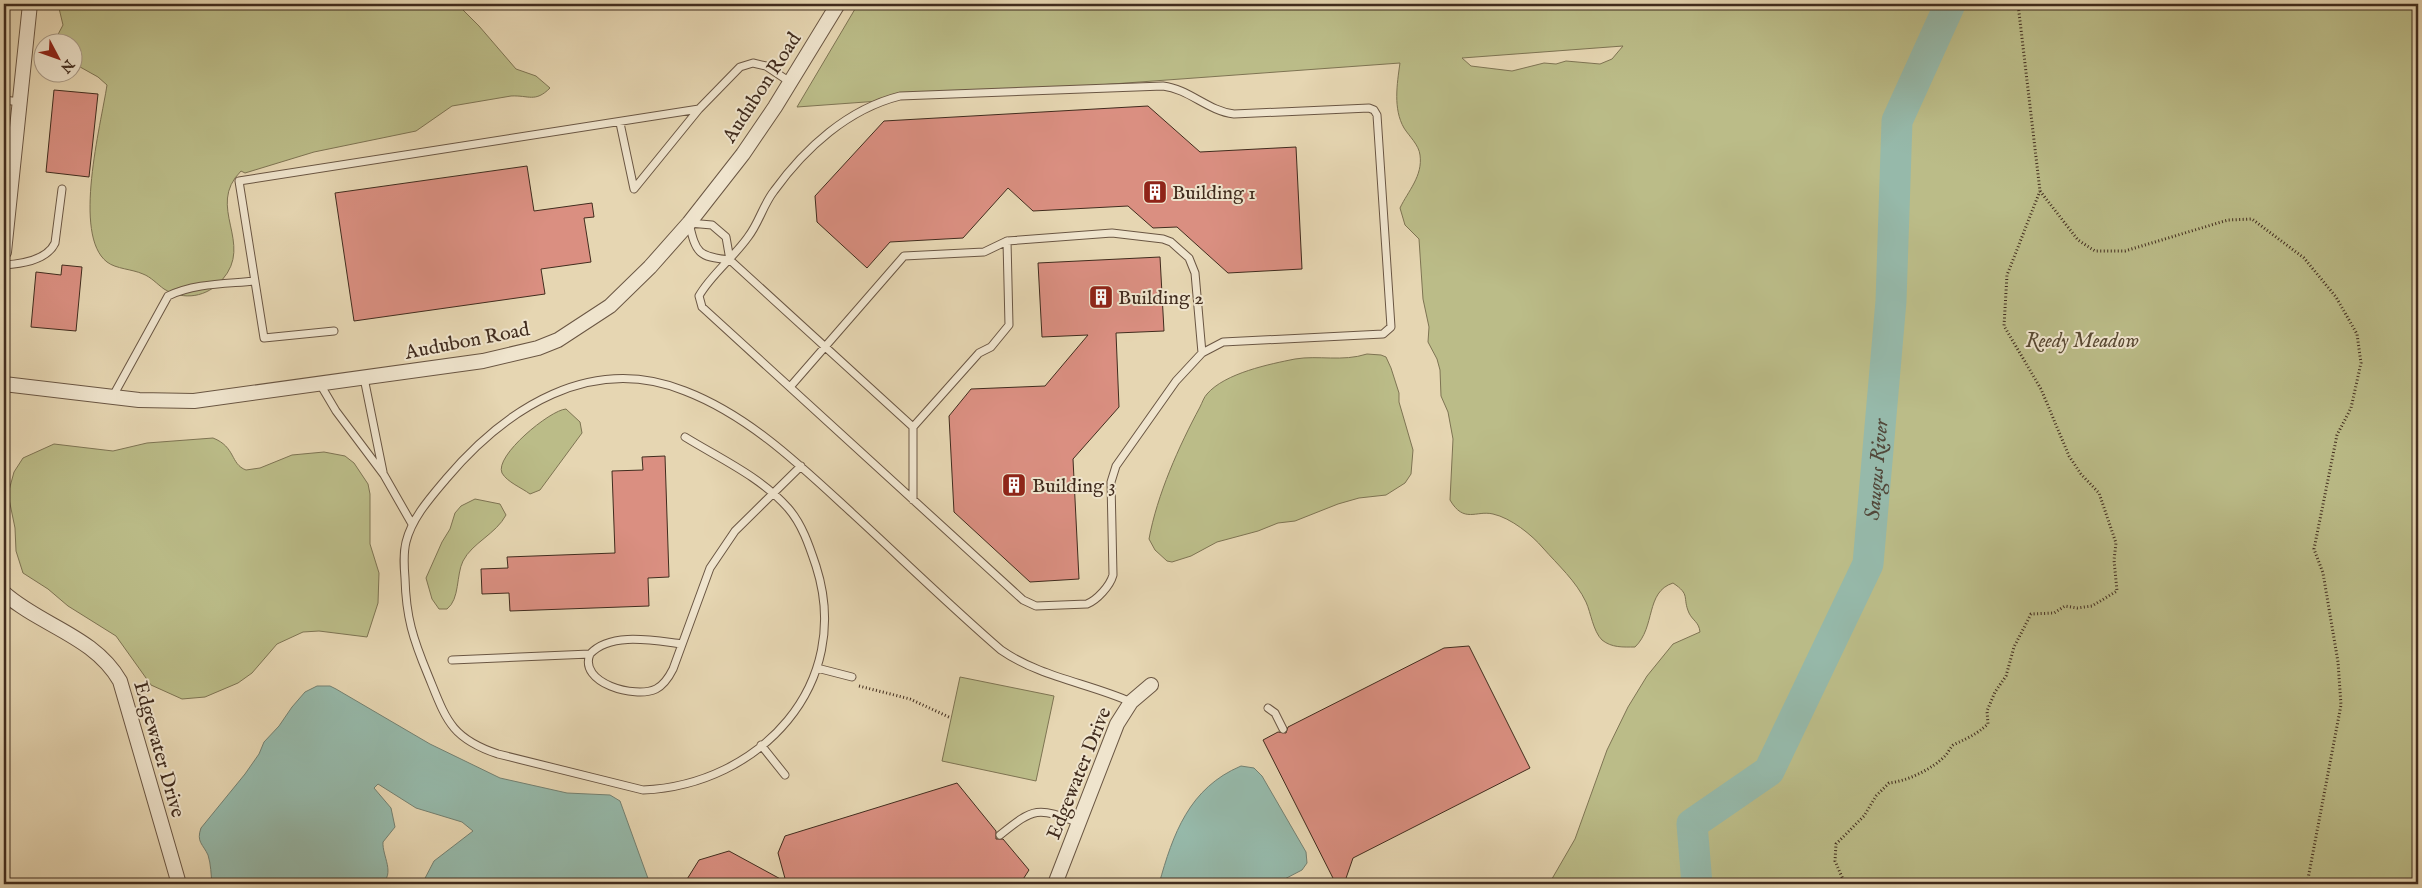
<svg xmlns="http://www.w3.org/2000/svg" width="2422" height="888" viewBox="0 0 2422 888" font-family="'IM FELL English',serif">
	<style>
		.green { fill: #bbbc88; stroke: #7e7453; fill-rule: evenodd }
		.water { fill: #96b9aa; stroke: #748172 }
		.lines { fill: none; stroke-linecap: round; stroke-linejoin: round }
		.river { stroke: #96b9aa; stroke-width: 31 }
		.building { fill: #da8f81; stroke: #412c1e }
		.lane-casing { stroke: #6a5643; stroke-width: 9 }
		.street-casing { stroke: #6a5643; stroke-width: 16 }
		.path { stroke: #412c1e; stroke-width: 3; stroke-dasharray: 1 2.5; stroke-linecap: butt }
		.lane { stroke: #efe4cd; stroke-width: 7 }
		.street { stroke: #efe4cd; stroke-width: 14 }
		.labels { text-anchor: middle; stroke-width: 4; stroke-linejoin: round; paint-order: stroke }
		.street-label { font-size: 20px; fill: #412c1e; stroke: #efe4cd }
		.poi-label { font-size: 20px; fill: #412c1e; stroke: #efe4cd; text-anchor: start }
		.park-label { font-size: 20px; font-style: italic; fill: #594933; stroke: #efe4cd }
		.water-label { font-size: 21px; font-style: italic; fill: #52483a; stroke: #efe4cd }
	</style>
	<rect width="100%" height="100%" fill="#e6d6b2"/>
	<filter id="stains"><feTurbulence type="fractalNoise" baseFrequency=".004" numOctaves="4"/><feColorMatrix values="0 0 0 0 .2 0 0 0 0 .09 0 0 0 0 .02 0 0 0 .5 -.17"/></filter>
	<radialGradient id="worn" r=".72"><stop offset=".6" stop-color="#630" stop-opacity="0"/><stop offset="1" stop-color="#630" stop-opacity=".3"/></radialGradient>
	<path class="green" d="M58 4H457L479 26 516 69 536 76 550 88C535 103 529 95 511 96L452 106 416 131 314 152 245 173 241 171C205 207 255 243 222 280 207 297 184 301 164 289 157 284 151 277 143 274 132 269 116 269 107 262 72 235 101 125 107 85L98 77 73 63 72 42H54L63 25Z
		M858 4H2418V884H1549L1575 839 1607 750 1628 707 1647 676 1673 644 1700 632C1699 622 1693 621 1689 613 1682 597 1691 595 1673 583 1645 592 1656 627 1635 647 1623 647 1612 648 1602 640 1593 631 1591 613 1586 602 1576 581 1558 565 1543 548 1532 535 1511 518 1493 514 1476 510 1464 524 1450 500L1453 439 1448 412 1441 396 1440 370 1437 359 1428 342 1429 327 1423 299 1419 239 1405 225 1400 208C1408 191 1423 176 1420 155 1419 145 1409 136 1404 128 1393 109 1397 84 1400 63L797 107ZM1623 46 1612 59 1600 64 1566 61 1556 64 1544 63 1512 71 1471 66 1462 58Z
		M1367 354 1381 355 1386 357 1391 368 1399 393V402L1413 450 1411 474 1405 483 1386 495 1359 498 1338 504 1295 521 1278 523 1258 531 1217 542 1191 556 1172 562 1167 561 1155 550 1149 539C1157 495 1179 446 1200 407 1202 403 1204 397 1207 394 1225 373 1270 364 1295 359 1319 355 1342 362 1367 354Z
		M566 409 580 422 582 433 540 490 530 494C522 488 507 482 502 473 494 456 550 410 566 409Z
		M213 438C236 447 230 464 246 470L260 468 292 455 324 452 345 456 354 463 368 484 370 494V544L379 573 378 603 367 637 319 631 303 632 277 644 252 673 238 683 205 697 182 699 151 685 116 636 68 606 48 589 23 573 16 551 15 528 8 494 14 472 23 458 54 444 113 451 147 443Z
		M475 499 500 504 506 515C496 534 472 543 463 561 456 575 460 599 447 609H439L432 599 426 578 442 542 450 529 455 513 461 506Z
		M960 677 1054 696 1036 781 942 761Z"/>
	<path class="water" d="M317 686H330L336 689 430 744 500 778 567 793 610 795 620 801 650 884H422L434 861 473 831 462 822 416 808 378 784 374 788 391 808 395 827 383 842C382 856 396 874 381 884H212C211 875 211 864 208 855 203 844 196 842 201 828L245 774 259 754 264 742 279 726 292 707 305 692Z
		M1241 766 1254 768 1262 776 1306 852 1307 863 1302 870 1275 884H1159C1173 834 1189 788 1241 766Z"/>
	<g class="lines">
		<path class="river" id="s1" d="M1697 884 1692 824 1769 771 1868 564 1891 301 1897 121 1950 4"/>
	</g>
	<path class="building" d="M54 90 98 94 89 177 46 172Z
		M1148 106 1200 152 1296 147 1302 269 1228 273 1177 227 1153 228 1128 206 1033 211 1008 188 963 238 890 242 867 268 817 222 815 196 884 121Z
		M527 166 534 211 592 203 594 217 584 218 591 262 541 269 545 294 354 321 335 193Z
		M1160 257 1164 331 1116 333 1119 407 1073 459 1079 579 1030 582 954 512 949 416 971 389 1045 386 1088 335 1042 337 1038 263Z
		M62 265 82 267 76 331 31 327 36 272 61 275Z
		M665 456 669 577 648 578 649 606 510 611 509 593 482 594 481 569 508 568 507 557 615 553 612 471 643 470 642 457Z
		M1469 646 1530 768 1353 858 1344 884H1336L1263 740 1278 732 1286 733 1288 727 1444 648Z
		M957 783 996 831V839H1003L1029 870 1020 884H684L699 860 729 851 786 882 778 853 785 836Z"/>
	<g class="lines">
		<defs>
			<path id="lane" d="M1163 86C1189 89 1208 111 1234 114L1369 108 1374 110 1377 115 1391 327 1383 334 1223 342 1202 353 1176 381 1116 466 1111 482 1113 575C1110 586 1097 600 1087 604L1036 606 1023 600 702 307 699 296C710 276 734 257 748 237 759 223 763 205 774 191 805 148 848 109 900 96Z
				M4 100 20 102
				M620 123 634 189 699 109
				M730 260 726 237 712 225 689 223C696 253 698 257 730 260L913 427
				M4 265C21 264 47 260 55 243L62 189
				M334 331 264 338 239 181 699 109 740 67 753 63 766 66 790 82
				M364 378 383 472
				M320 384 336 411 384 475 412 524
				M790 387 904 256 984 252 1007 241
				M113 396 168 296C195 283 226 284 255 281
				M685 437C719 458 761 477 788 508 802 524 809 545 816 566 854 684 760 785 643 790L498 754C450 738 446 719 428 675 413 639 406 617 405 578 404 566 403 554 406 542 412 518 430 498 446 479 506 408 591 353 685 391 750 416 802 467 852 513 902 559 950 606 1001 650 1040 677 1088 683 1131 702
				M913 500V427L979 353 991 347 1009 325 1007 241 1112 233 1163 239 1171 242 1189 258 1195 273 1202 353
				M590 654C611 631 656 641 682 644
				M452 660 590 654C578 683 635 699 656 689 664 685 669 677 673 669L710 568 735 531 801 466
				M817 668 852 677
				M1268 708 1275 713 1283 729
				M761 745 785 775
				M1000 835C1035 807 1037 807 1079 823"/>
			<path id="street" d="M4 252 30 4
				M4 384 139 400 194 401 483 361 538 348 558 340 610 306 650 267 689 223 743 154 775 107 838 4
				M4 593C41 626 94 636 120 681L179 884
				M1055 884 1117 724 1131 702 1151 685"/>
		</defs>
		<use href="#lane" class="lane-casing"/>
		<use href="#street" class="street-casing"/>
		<path class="path" d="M2040 191 2078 240 2095 251H2125L2228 220 2252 219 2304 258 2336 297 2357 334 2361 363 2351 408 2337 435 2314 549 2323 573 2338 662 2341 705 2307 884
			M859 686 910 699 951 718
			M1845 884 1835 861 1836 844 1864 816 1876 796 1889 783C1908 781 1932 769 1945 756 1949 752 1951 745 1955 744 1968 738 1977 734 1988 724L1987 711 1995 692 2006 676 2014 647 2031 614 2054 613 2065 606 2077 608 2092 606 2117 591 2114 560 2116 543 2099 493 2081 474 2069 456 2041 389 2004 326 2007 275 2040 191 2018 4"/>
		<use href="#lane" class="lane"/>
		<use href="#street" class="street"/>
	</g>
	<defs>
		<symbol id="building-square" viewBox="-11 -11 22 22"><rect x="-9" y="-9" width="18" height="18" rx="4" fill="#8f2418" stroke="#efe4cd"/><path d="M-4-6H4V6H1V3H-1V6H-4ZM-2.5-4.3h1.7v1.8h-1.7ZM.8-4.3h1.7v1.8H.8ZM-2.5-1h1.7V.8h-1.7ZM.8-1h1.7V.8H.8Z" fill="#fff"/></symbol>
	</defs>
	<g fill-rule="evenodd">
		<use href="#building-square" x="1141" y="178" width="28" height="28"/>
		<use href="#building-square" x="1087" y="283" width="28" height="28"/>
		<use href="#building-square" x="1000" y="471" width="28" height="28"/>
	</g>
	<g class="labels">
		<g class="street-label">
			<text transform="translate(761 87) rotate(-57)" y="7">Audubon Road</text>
			<text transform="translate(467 340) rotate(-11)" y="7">Audubon Road</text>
			<text transform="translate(160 749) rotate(74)" y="7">Edgewater Drive</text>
			<text transform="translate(1078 773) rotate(-68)" y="7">Edgewater Drive</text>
		</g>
		<g class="poi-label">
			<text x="1172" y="199">Building 1</text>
			<text x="1118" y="304">Building 2</text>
			<text x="1032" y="492">Building 3</text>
		</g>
		<g class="park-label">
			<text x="2082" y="347">Reedy Meadow</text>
		</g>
		<g class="water-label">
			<text dy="7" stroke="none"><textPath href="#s1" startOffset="478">Saugus River</textPath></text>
		</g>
	</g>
	<rect width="2422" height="888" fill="none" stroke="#e6d6b2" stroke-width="20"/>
	<rect x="5" y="5" width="2412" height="878" fill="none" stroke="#412c1e" stroke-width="2.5"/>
	<rect x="10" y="10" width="2402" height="868" fill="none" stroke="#412c1e"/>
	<g transform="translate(58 58) rotate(131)"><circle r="24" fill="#efe4cd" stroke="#a99a87"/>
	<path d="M0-4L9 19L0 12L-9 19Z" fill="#8f2418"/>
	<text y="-8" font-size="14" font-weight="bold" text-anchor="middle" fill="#412c1e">N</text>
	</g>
	<rect width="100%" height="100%" filter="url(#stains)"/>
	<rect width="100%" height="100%" fill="url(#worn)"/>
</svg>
